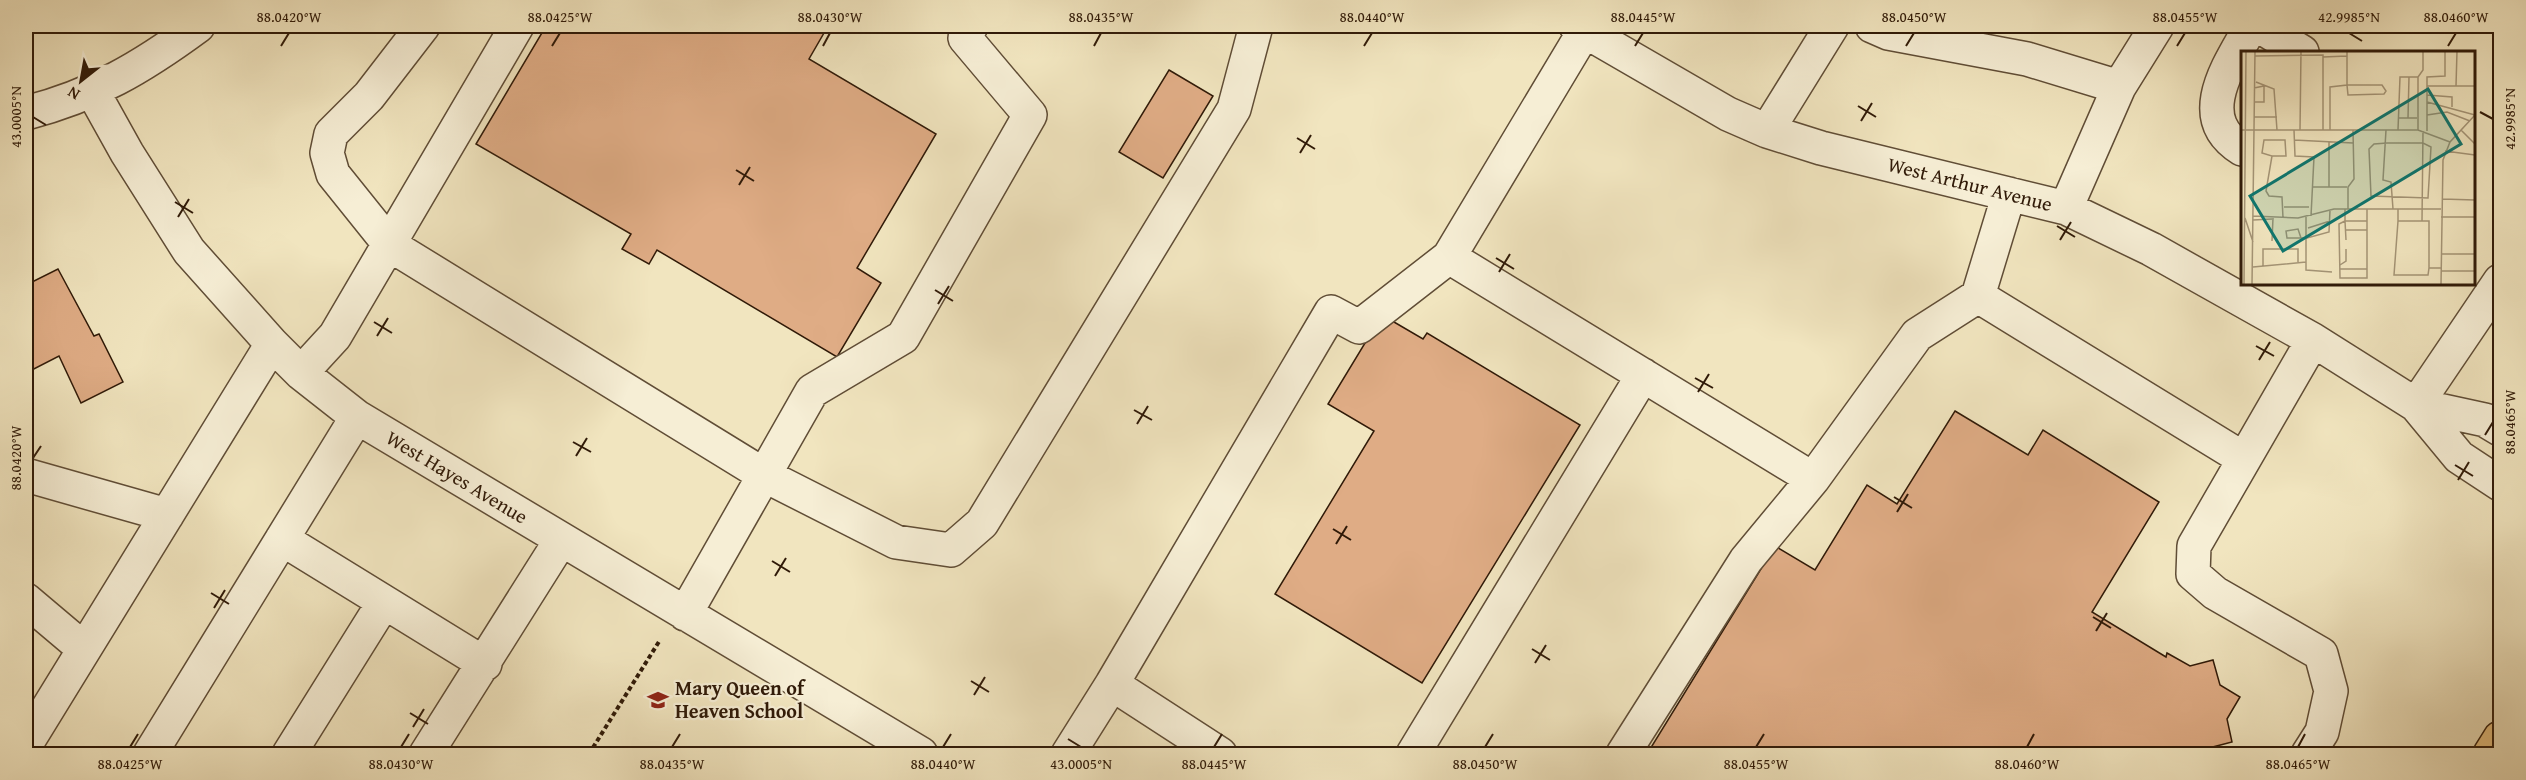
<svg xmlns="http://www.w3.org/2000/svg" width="2526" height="780" viewBox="0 0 2526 780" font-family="'Gentium Book Plus',serif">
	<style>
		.building { fill: #dfac85; stroke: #301a08; stroke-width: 1.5 }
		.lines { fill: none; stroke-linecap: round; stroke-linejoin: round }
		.minor-casing { stroke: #604d36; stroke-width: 36 }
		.major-casing { stroke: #301a08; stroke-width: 36 }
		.path { stroke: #301a08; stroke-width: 4; stroke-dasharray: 4.5 3; stroke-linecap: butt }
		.minor { stroke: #f6eed5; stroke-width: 33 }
		.major { stroke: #e8c280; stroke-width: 33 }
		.ticks { fill: none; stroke: #301a08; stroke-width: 2 }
		.labels { text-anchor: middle; stroke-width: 4.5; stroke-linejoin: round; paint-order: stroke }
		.street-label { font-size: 20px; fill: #301a08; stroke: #f6eed5 }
		.poi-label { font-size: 20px; font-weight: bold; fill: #301a08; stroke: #f6eed5; text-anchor: start }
		.inset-road { fill: none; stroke: #a49476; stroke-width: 1.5 }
		.view { fill: #0f766e; fill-opacity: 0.15; stroke: #0f766e; stroke-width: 3 }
		.inset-edge { fill: none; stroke: #301a08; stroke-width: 3 }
		.neatline { fill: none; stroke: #301a08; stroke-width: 2 }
		.ticks-label { font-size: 15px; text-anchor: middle; fill: #301a08 }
	</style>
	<rect width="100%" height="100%" fill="#f1e5bf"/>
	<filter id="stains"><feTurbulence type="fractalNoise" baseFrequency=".00333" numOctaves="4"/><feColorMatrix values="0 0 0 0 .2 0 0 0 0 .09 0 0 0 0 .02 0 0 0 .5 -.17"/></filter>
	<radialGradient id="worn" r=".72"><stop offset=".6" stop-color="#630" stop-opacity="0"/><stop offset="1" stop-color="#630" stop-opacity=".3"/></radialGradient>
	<path class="building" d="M546 26H828L809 59 936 134 857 268 881 283 837 357 657 250 649 264 622 249 631 234 476 144Z
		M1169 70 1213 96 1163 178 1119 152Z
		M58 269 94 336 99 334 123 382 81 403 59 356 26 373V285Z
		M1382 315 1423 339 1427 333 1580 425 1422 683 1275 594 1374 431 1328 404Z
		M1955 411 2028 455 2043 430 2159 502 2092 612 2166 657 2167 653 2190 666 2213 660 2220 685 2240 697 2227 719 2232 742 2209 748 2205 754H1647L1775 546 1815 570 1867 485 1897 504Z"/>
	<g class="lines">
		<defs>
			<path id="minor" d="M423 26 369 96 331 134 327 153 333 174 390 245 764 475 896 542 951 550 982 523 1234 109 1256 26
				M1576 26 1728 114 1767 131 1821 148 2066 208 2151 249 2313 340 2416 405 2459 457 2500 484
				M1872 26 1888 33 2027 59 2119 87
				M2259 26 2302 52
				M93 92 127 153 189 251 272 344 301 373 357 417 921 754
				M26 113C95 95 141 68 198 26
				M1767 131 1832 26
				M2242 149C2191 117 2230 64 2251 26
				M2066 208 2119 87 2157 26
				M1449 257 1813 479
				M1978 296 2244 459
				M301 373 335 336 517 26
				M2416 405 2500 281
				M2416 405 2485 420 2500 429
				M26 475 167 515
				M282 539 485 664
				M26 600 84 649
				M685 614 812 391 903 337 1030 115 965 38 971 26
				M1112 684 1220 754
				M26 744 272 344
				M150 754 357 417
				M289 754 384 602
				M426 754 561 540
				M1068 754 1112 684 1331 312 1359 327 1449 257 1585 30
				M1413 754 1643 375
				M1623 754 1746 560 1813 479 1917 335 1978 296 2009 194
				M2308 754 2322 732 2331 691 2321 654 2215 593 2193 574 2194 546 2313 340"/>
			<path id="major" d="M2490 754 2500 738"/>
		</defs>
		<use href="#minor" class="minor-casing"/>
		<use href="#major" class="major-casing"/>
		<path class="path" d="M589 754 660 640"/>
		<use href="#minor" class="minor"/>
		<use href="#major" class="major"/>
	</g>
	<path class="ticks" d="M2349 33 2362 41M281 46 289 33M552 46 560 33M823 46 830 33M1094 46 1101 33M1364 46 1372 33M1635 46 1643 33M1906 46 1914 33M2177 46 2185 33M2448 46 2456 33M1858 106 1876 117M2480 112 2493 119M33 117 46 125M1861 121 1872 103M1297 138 1315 149M1300 153 1311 135M736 170 754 181M739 185 750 167M175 202 193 213M178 217 189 199M2057 226 2075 237M2060 240 2071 222M1496 258 1514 269M1499 272 1510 254M935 290 953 301M938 304 949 286M374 322 392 333M377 336 388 318M2256 346 2274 356M2259 360 2270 342M1695 378 1713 388M1698 392 1709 374M1134 410 1152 420M1137 424 1148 406M2485 435 2493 422M573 442 591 452M576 456 587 438M33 458 41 446M2455 465 2473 476M2458 480 2469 462M1894 497 1912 508M1897 512 1908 494M1333 529 1351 540M1336 544 1347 526M772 561 790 572M775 576 786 558M211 593 229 604M214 608 225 590M2093 617 2111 628M2096 631 2107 613M1532 649 1550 660M1535 663 1546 645M971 681 989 692M974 695 985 677M410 713 428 724M413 727 424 709M1068 739 1081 747M130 747 138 734M401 747 409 734M672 747 680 734M943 747 951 734M1214 747 1222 734M1485 747 1493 734M1756 747 1764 734M2027 747 2034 734M2298 747 2305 734"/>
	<defs>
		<symbol id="school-bare" viewBox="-9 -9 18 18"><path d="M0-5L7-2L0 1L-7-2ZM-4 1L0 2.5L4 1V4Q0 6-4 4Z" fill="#8f2418" stroke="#f6eed5" stroke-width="2.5" paint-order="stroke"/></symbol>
	</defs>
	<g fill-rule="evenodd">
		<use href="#school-bare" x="643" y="685" width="30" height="30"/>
	</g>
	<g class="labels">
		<g class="street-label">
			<text transform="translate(1970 184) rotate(14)" y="7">West Arthur Avenue</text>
			<text transform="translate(457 477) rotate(31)" y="7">West Hayes Avenue</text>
		</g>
		<g class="poi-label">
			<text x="675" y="695">Mary Queen of<tspan x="675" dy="23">Heaven School</tspan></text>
		</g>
	</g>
	<g transform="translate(2241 51)">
		<rect width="234" height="234" fill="#f1e5bf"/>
		<path class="inset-road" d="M14 5 82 4V79M82 6 106 5M15 31 33 38 36 79M106 34H141L145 40 143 43 107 44ZM186 35V26L204 25V0M215 35 216 0M186 44 211 46V56M13 51H23V35L13 37M186 51 234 64M186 64 206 61 229 70M13 66H36M157 67H176M167 67 168 26M0 79H177L209 91M53 79 54 105 73 106 70 165M59 79 60 0M89 79V36L106 34V0M145 79 142 129 150 131 152 158M157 79 159 26H177M177 79V26L182 19V0M220 79 234 93M186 80V35H234M53 89 112 92M146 92H182L190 96 187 147 130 145 128 98 133 93ZM204 100 234 104M31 105H45L44 89H23L21 102 31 105 25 140 28 145 41 146 42 167M72 136H106M88 136V91M201 148 234 149M43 156H68M104 158V170H126V158M107 158V136L113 128 112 79M157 158V170H181L182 80M12 165 57 167 93 158H200M65 166V219L91 221M200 166H234M4 167 12 191M12 169 31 168M104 170 98 173 99 227H126V170M104 170 105 189M157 170 153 224H187L188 217H200M181 170H188V217M67 177 89 170M105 179H126M60 187 57 178 45 180 46 187H66L88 181 89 159M31 190 32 167M200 203H234M99 214 105 210V198M12 216 65 211M22 216V198H57V211M99 218H126M200 220H234M3 234 5 0M11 234 14 0M200 234 202 109 209 91 234 64"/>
		<path class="view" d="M187 38 220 93 42 200 9 145Z"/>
		<rect width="234" height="234" class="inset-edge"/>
	</g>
	<rect width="2526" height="780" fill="none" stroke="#f1e5bf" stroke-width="66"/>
	<g transform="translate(81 81) rotate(211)" stroke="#f6eed5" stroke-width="4.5" paint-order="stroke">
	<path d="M0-4.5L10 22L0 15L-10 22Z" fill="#301a08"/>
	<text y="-9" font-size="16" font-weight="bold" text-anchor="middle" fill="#301a08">N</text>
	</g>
	<rect x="33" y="33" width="2460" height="714" class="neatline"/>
	<g class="ticks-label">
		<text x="289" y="22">88.0420°W</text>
		<text x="560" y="22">88.0425°W</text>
		<text x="830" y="22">88.0430°W</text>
		<text x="1101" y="22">88.0435°W</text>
		<text x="1372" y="22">88.0440°W</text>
		<text x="1643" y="22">88.0445°W</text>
		<text x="1914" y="22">88.0450°W</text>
		<text x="2185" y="22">88.0455°W</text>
		<text x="2349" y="22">42.9985°N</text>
		<text x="2456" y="22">88.0460°W</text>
		<text transform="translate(16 117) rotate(-90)" y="5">43.0005°N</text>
		<text transform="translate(2510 119) rotate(-90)" y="5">42.9985°N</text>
		<text transform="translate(2510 422) rotate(-90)" y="5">88.0465°W</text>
		<text transform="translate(16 458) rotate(-90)" y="5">88.0420°W</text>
		<text x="130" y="769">88.0425°W</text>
		<text x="401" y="769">88.0430°W</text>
		<text x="672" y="769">88.0435°W</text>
		<text x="943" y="769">88.0440°W</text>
		<text x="1081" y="769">43.0005°N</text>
		<text x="1214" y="769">88.0445°W</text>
		<text x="1485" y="769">88.0450°W</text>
		<text x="1756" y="769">88.0455°W</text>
		<text x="2027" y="769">88.0460°W</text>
		<text x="2298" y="769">88.0465°W</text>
	</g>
	<rect width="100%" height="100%" filter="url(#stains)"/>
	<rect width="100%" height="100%" fill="url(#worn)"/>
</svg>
